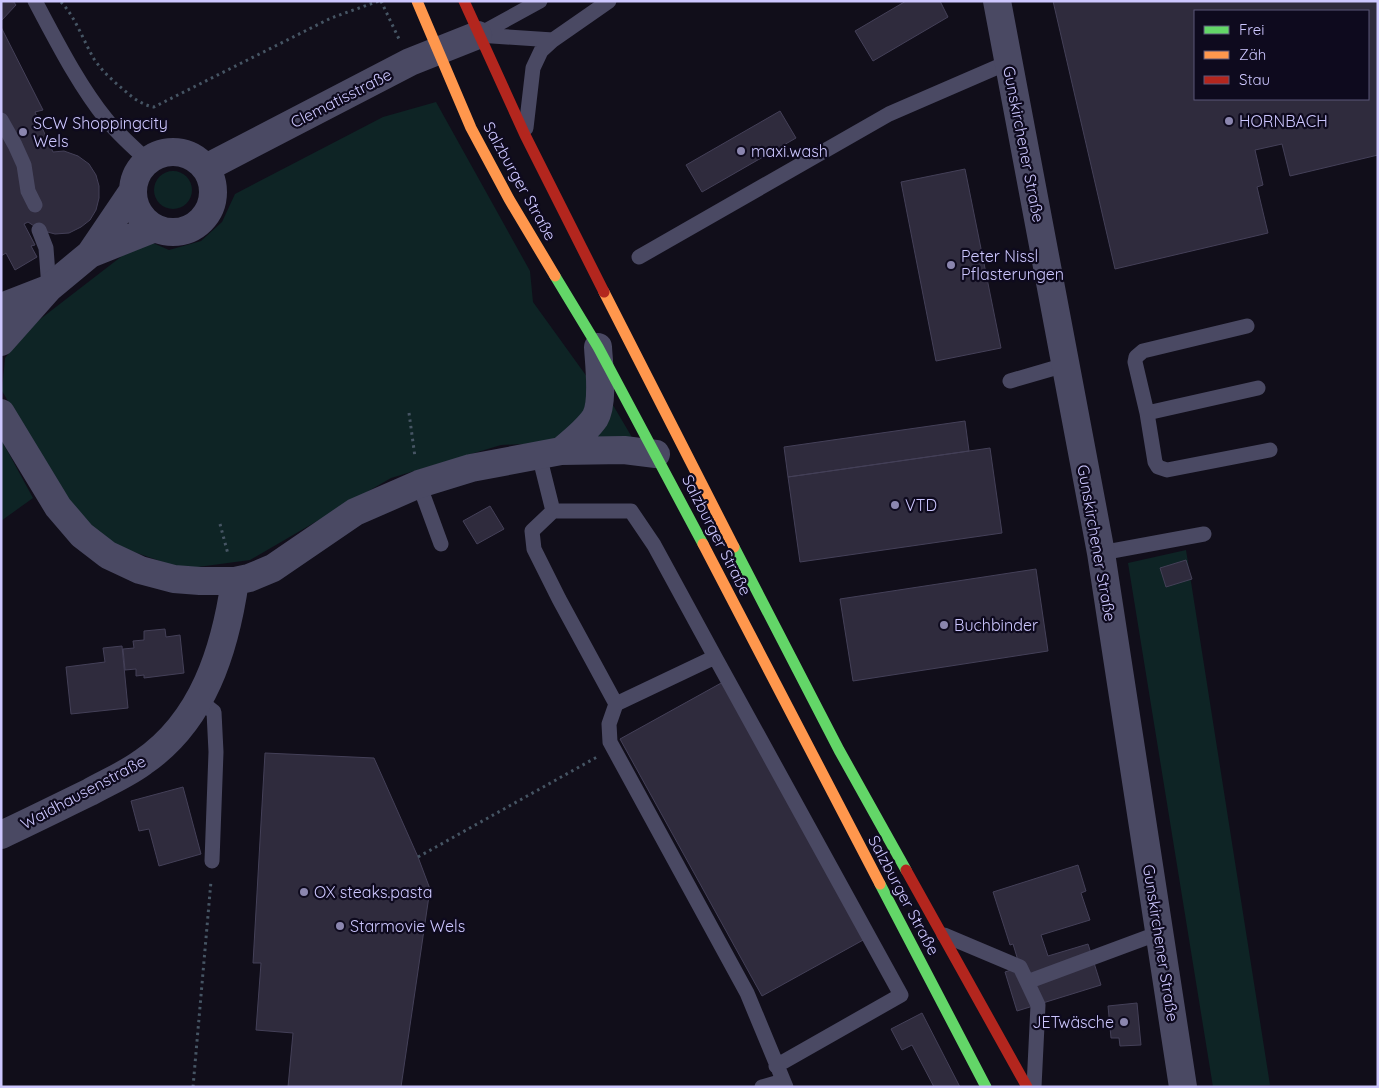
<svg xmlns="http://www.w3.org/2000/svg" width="1379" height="1088" viewBox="0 0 1379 1088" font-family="Quicksand,sans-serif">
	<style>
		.green { fill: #0e2425 }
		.building { fill: #2f2b3d; stroke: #444058; fill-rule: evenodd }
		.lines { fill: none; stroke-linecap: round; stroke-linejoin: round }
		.path { stroke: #465564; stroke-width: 3; stroke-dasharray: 2.5 4; stroke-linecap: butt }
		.lane { stroke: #4a4963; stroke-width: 15 }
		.street { stroke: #4a4963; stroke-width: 28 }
		.fast { stroke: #63d668; stroke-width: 11 }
		.slow { stroke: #ff974d; stroke-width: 11 }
		.jam { stroke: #b3261e; stroke-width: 11 }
		.poi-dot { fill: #8b86af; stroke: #0e0a1e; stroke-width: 2 }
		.labels { text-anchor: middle; stroke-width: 4.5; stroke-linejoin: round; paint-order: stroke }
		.street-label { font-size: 16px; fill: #cdc7ff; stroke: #0e0a1e }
		.poi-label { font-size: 16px; fill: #cdc7ff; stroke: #0e0a1e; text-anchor: start }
	</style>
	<rect width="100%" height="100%" fill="#110e1a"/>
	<path class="green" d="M436 102 530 271 533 302 590 381 610 400 633 439 501 445 391 478 250 560 183 569 108 543 67 501 2 391 5 358 30 327 144 239 169 250 201 241 222 222 235 194 383 117Z
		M154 190a19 19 0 1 1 38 0a19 19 0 1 1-38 0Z
		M1 439 33 498 1 521Z
		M1186 550 1270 1085 1213 1087 1128 563Z"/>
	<path class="building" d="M1 1H13L16 5 1 21Z
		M906 1H940L948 17 873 61 855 31Z
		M1053 1H1378V155L1290 176 1282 144 1255 150 1263 185 1257 187 1268 233 1115 269ZM1195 11H1368V99H1195Z
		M1 27 43 110 35 112 53 152 64 151 78 156 89 164 96 175 99 186V198L96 210 90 220 81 227 69 233 55 234 40 230 28 222 24 224 35 245 31 246 37 257 15 270 6 253 1 256Z
		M780 111 796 138 702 192 686 165Z
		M965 169 1001 348 936 361 901 182Z
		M965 421 969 451 788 477 784 447Z
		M990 448 1002 533 800 562 788 477Z
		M490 506 504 529 477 544 463 521Z
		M1186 560 1192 579 1166 587 1160 568Z
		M1036 569 1048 651 853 681 840 599Z
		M165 629 166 637 180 635 184 673 144 678V675L136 676V669L125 670 123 649 134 648 133 641 144 640V631Z
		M122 646 128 708 71 714 66 667 105 662 103 648Z
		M723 682 865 939 762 996 620 739Z
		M265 753 374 758 418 857 430 889 401 1087H288L293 1033 256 1030 261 963H253Z
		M183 787 201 854 159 866 149 829 139 831 131 801Z
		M1078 865 1086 891 1081 893 1090 920 1041 935 1048 956 1088 944 1101 985 1017 1011 1005 972 1020 967 1013 944 1010 945 993 892Z
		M1137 1003 1141 1045 1120 1046 1119 1038H1111L1108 1006Z
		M922 1013 960 1087H934L912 1045 902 1050 891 1029Z"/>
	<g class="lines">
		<path class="path" d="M381 1 399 39
			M61 2C76 18 83 40 94 59 102 71 113 81 124 90 133 98 142 105 154 107L331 18 379 1
			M409 413 415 457
			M220 524 228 554
			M418 857 597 757
			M193 1087 211 881"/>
		<path class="lane" d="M35 1C57 42 78 84 106 119 118 134 133 147 147 160
			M478 35 553 40
			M478 35 540 1
			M1 120 15 145 24 165 28 191 35 205
			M526 128 533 68 541 51 553 40 609 1
			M39 230 46 248 49 288
			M639 257 889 114 1009 62
			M1247 326 1143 351 1136 357 1135 362 1147 413 1155 462 1158 467 1167 470 1270 450
			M1010 381 1065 365
			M1147 413 1258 388
			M539 455 553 511H631L654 545 715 657 616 704 609 724 610 742 747 993 786 1087
			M419 484 441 544
			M553 511 532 531 534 549 559 599 616 704
			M1101 553 1204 534
			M715 657 901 995 776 1066
			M200 701 214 712 216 752 212 861
			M944 935 1020 967 1038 1005 1034 1087
			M1027 982 1159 933
			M762 1087 783 1081"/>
		<path class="street" d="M997 1 1101 553 1183 1087
			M133 192a40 40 0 1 1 80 0a40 40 0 1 1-80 0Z
			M206 168 410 62 478 35
			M90 254 155 228
			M1 307 45 290
			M1 342 49 288 90 254 132 192
			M1 413 58 507 82 535 108 555 140 570 174 579 200 581H235L249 578 273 568 355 512 419 484 471 468 561 451 624 450 656 454
			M561 451C573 441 586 431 595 418 604 403 599 365 598 347
			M1 835C31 821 61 806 90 792 108 782 127 774 143 762 203 721 225 650 235 581"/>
		<path class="fast" d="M555 276 598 347 703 544
			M734 547 839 750 906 870
			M880 884 986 1087"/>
		<path class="slow" d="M417 1 471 128 509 199 555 276
			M604 292 734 547
			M703 544 880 884"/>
		<path class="jam" d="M464 1 525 135 604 292
			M906 870 1027 1087"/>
	</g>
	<g class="poi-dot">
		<circle cx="1229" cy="121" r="5"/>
		<circle cx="23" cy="132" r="5"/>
		<circle cx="741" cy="151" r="5"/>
		<circle cx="951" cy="265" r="5"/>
		<circle cx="895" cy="505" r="5"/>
		<circle cx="944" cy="625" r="5"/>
		<circle cx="304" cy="892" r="5"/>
		<circle cx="340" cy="926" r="5"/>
		<circle cx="1124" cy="1022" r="5"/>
	</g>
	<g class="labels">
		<g class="street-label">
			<text transform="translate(341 98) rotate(-27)" y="6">Clematisstraße</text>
			<text transform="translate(1024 144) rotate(79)" y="6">Gunskirchener Straße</text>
			<text transform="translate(520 181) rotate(61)" y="6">Salzburger Straße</text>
			<text transform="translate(717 535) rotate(63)" y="6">Salzburger Straße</text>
			<text transform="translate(1097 543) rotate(80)" y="6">Gunskirchener Straße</text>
			<text transform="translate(83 792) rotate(-28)" y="6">Waidhausenstraße</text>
			<text transform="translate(904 895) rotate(62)" y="6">Salzburger Straße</text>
			<text transform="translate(1161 943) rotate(81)" y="6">Gunskirchener Straße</text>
		</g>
		<g class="poi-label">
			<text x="1239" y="127">HORNBACH</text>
			<text x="33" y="129">SCW Shoppingcity<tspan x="33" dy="18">Wels</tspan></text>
			<text x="751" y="157">maxi.wash</text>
			<text x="961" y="262">Peter Nissl<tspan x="961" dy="18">Pflasterungen</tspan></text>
			<text x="905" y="511">VTD</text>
			<text x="954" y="631">Buchbinder</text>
			<text x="314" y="898">OX steaks.pasta</text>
			<text x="350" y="932">Starmovie Wels</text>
			<text x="1114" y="1028" text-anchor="end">JETwäsche</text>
		</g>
	</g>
	<rect width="1379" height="1088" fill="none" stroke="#cdc7ff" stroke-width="5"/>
	<rect x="1194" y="10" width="175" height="90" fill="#0e0a1e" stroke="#5a5678"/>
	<rect x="1204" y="26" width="25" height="8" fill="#63d668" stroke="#5a5678"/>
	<text x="1239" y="35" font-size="15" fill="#cdc7ff">Frei</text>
	<rect x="1204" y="51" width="25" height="8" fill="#ff974d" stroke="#5a5678"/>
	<text x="1239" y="60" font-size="15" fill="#cdc7ff">Zäh</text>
	<rect x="1204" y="76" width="25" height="8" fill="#b3261e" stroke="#5a5678"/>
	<text x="1239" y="85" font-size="15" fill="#cdc7ff">Stau</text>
</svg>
